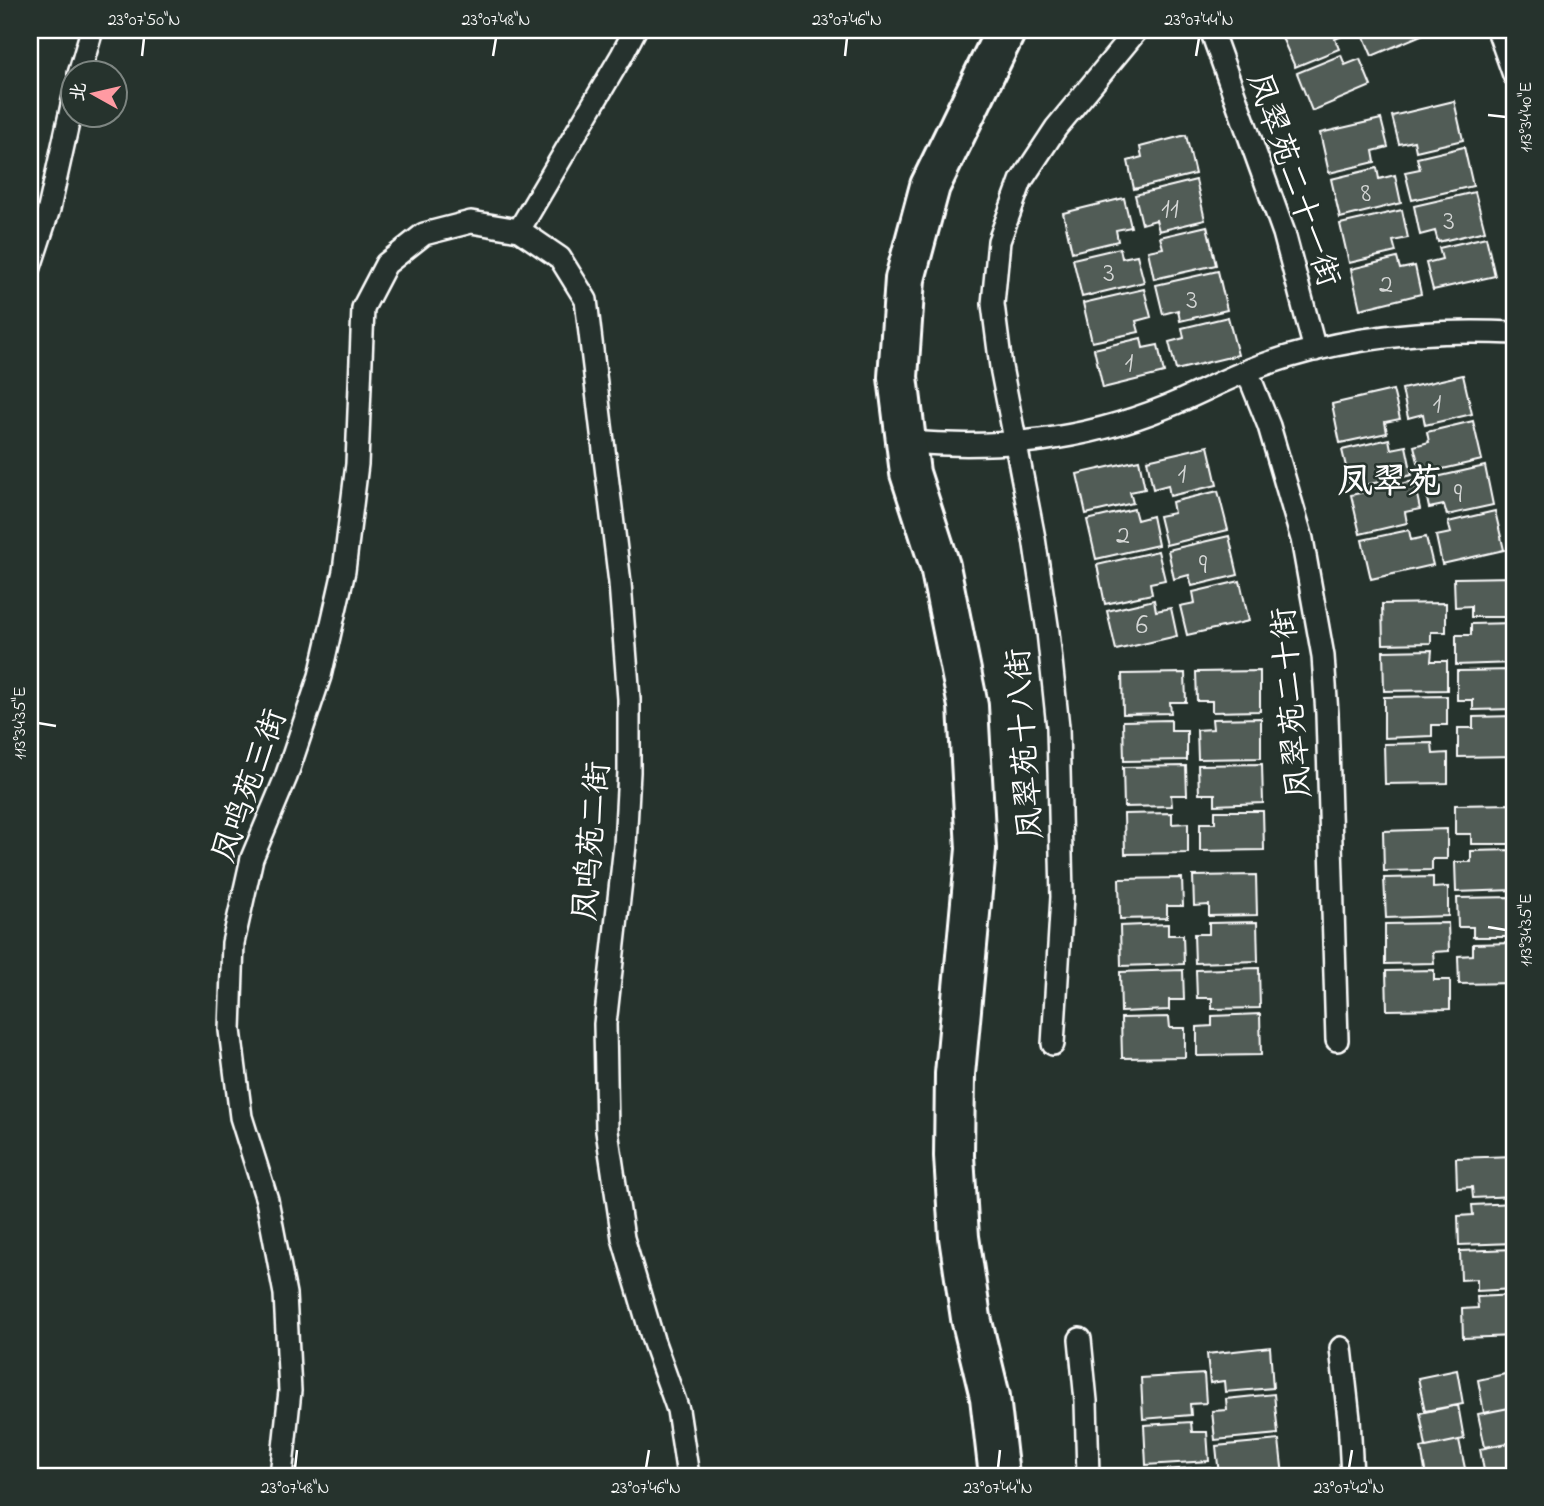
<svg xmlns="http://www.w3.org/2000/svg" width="1544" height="1506" viewBox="0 0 1544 1506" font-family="'Indie Flower','LXGW WenKai TC',sans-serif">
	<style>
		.building { fill: #515c57; stroke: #fff; stroke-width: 2 }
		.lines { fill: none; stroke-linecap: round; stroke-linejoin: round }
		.service-casing { stroke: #fff; stroke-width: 26 }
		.minor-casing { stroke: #fff; stroke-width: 44 }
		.service { stroke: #26332d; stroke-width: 21 }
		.minor { stroke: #26332d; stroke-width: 38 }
		.ticks { fill: none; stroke: #fff; stroke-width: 2.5 }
		.labels { text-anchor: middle; stroke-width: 5; stroke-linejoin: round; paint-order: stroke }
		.number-label { font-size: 28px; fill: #d4d6d5 }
		.street-label { font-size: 32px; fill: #fff; stroke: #26332d }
		.quarter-label { font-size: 35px; font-weight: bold; fill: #fff; stroke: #26332d }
		.neatline { fill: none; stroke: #fff; stroke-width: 2.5 }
		.ticks-label { font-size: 18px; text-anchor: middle; fill: #fff }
	</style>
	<rect width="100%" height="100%" fill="#26332d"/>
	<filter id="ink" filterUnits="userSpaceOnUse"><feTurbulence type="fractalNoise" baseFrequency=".0143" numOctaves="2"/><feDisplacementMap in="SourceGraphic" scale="14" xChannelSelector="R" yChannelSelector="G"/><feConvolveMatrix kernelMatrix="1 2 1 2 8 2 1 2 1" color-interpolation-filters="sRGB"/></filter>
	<g filter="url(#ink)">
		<path class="building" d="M1347 30 1349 33 1335 39 1339 49 1295 67 1279 31Z
			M1361 30H1430L1431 31 1372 56Z
			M1341 55 1345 65 1360 59 1371 86 1312 111 1297 73Z
			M1454 101 1463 140 1416 151 1414 141 1399 144 1392 116Z
			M1381 119 1388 147 1373 151 1375 162 1329 173 1320 133Z
			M1186 135 1195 174 1134 189 1128 161 1142 157 1140 147Z
			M1464 147 1473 186 1412 200 1405 172 1420 169 1417 158Z
			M1377 168 1379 179 1395 175 1401 203 1340 218 1331 179Z
			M1196 180 1205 220 1159 231 1156 220 1142 224 1135 195Z
			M1475 192 1485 231 1438 242 1435 231 1420 235 1414 206Z
			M1124 198 1131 227 1116 230 1118 241 1072 252 1063 213Z
			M1402 210 1408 238 1393 241 1396 252 1349 263 1340 224Z
			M1207 226 1216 265 1154 279 1148 251 1163 248 1160 237Z
			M1486 237 1495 276 1433 290 1426 263 1442 259 1439 248Z
			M1120 248 1122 258 1137 255 1144 282 1082 297 1073 259Z
			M1397 258 1400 269 1415 266 1421 294 1360 309 1351 269Z
			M1218 271 1227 310 1180 321 1178 310 1163 314 1156 285Z
			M1144 289 1151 317 1136 321 1139 332 1092 342 1083 303Z
			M1228 317 1238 355 1176 370 1169 342 1184 338 1182 328Z
			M1141 338 1143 348 1158 345 1164 373 1103 388 1094 349Z
			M1463 375 1472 414 1425 425 1423 414 1408 418 1402 389Z
			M1393 390 1400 419 1385 422 1387 433 1340 443 1332 404Z
			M1473 421 1482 460 1421 474 1414 446 1429 442 1427 432Z
			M1389 439 1391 449 1406 446 1412 475 1351 488 1342 450Z
			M1208 446 1217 485 1170 496 1168 485 1153 489 1147 460Z
			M1139 460 1145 489 1130 492 1133 503 1086 514 1077 474Z
			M1485 466 1493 505 1447 515 1444 505 1429 508 1423 480Z
			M1414 481 1420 509 1405 512 1407 523 1360 534 1351 495Z
			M1218 491 1228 530 1166 545 1159 516 1174 513 1172 502Z
			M1134 509 1137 520 1152 516 1158 545 1096 559 1087 520Z
			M1495 511 1504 550 1442 564 1436 536 1451 533 1448 522Z
			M1409 530 1411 540 1426 537 1433 565 1371 579 1362 540Z
			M1229 536 1238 575 1192 586 1189 575 1174 579 1168 550Z
			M1158 551 1165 580 1150 583 1152 594 1105 604 1097 565Z
			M1514 577V617H1471V606L1455 607 1454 578Z
			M1240 581 1249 621 1187 635 1180 606 1195 603 1193 592Z
			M1154 600 1156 611 1171 608 1177 636 1116 650 1107 611Z
			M1446 603V632H1431V643L1383 644 1382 604Z
			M1514 623V663L1456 665V635H1471V624Z
			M1432 650 1431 661H1447V690L1384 691 1383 651Z
			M1514 670V709L1473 710V700H1457V671Z
			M1260 671V711L1212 712V701H1197L1196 672Z
			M1185 673 1186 702H1170L1171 713 1123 714 1122 674Z
			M1447 696V725H1432V736L1384 738V697Z
			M1514 716V756L1458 757V728H1473V717Z
			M1261 718V758L1198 759 1197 730 1213 729 1212 719Z
			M1171 720V731H1187V760L1124 761 1123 721Z
			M1432 743 1433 754 1448 753V783L1385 784 1384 744Z
			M1262 764 1263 803 1215 805V794H1199L1198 765Z
			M1186 766 1187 795H1171L1172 806 1124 807 1123 767Z
			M1514 804V844H1471V834H1455V805Z
			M1215 811H1263L1264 850 1200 851V823H1215Z
			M1172 813V824L1188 823V853L1125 854 1124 814Z
			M1447 829V859H1432V870L1384 871 1383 831Z
			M1514 850V890L1456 892 1455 862H1471V851Z
			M1256 875 1257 915 1209 916V905L1194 906 1193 876Z
			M1433 877V888L1448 887V916L1386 918 1384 878Z
			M1182 878 1183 906H1167V918L1120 919 1119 879Z
			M1514 897V937H1473V927H1458L1457 898Z
			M1257 922 1258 961 1195 963 1194 934H1209V923Z
			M1448 923 1449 951 1433 952 1434 963 1385 964V924Z
			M1168 924V935H1183L1184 964 1121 966 1120 926Z
			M1514 943V983L1459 984 1458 956 1473 955V944Z
			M1259 968 1260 1008 1212 1009V998H1197L1196 970Z
			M1183 970 1184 1000H1169V1010L1121 1012 1120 972Z
			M1434 970V980H1450V1009L1387 1010 1386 971Z
			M1260 1014 1261 1055 1197 1056V1027L1212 1026V1016Z
			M1169 1017 1170 1028H1185V1057L1122 1058 1121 1018Z
			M1514 1156V1196L1473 1198 1472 1187 1457 1188 1456 1158Z
			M1514 1203V1243L1459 1245 1458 1216 1473 1215 1472 1205Z
			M1514 1249V1289L1477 1291V1279L1461 1280 1460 1251Z
			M1514 1295V1336L1463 1338 1462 1309 1478 1308 1477 1297Z
			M1270 1347 1273 1388 1225 1392 1224 1381 1210 1383 1207 1354Z
			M1457 1370 1463 1404 1425 1411 1418 1378Z
			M1514 1372V1407L1484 1413 1478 1380Z
			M1204 1374 1206 1403 1190 1404 1191 1415 1143 1419 1141 1378Z
			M1274 1394 1278 1434 1215 1440 1212 1411 1227 1410 1226 1399Z
			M1458 1405 1464 1439 1426 1447 1420 1413Z
			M1514 1407V1442L1485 1447 1478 1414Z
			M1191 1422 1192 1432H1207L1209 1461 1146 1465 1144 1425Z
			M1279 1440 1283 1476H1234V1473L1219 1475 1216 1446Z
			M1459 1440 1466 1473 1450 1476H1426L1421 1448Z
			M1514 1442V1476H1485L1480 1449Z
			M1210 1467 1211 1476H1148L1147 1471Z"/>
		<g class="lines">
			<defs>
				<path id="service" d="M1211 30 1284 233 1315 350
					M1498 30 1514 75
					M79 74 92 30
					M519 230 622 55 635 30
					M30 267 49 209 74 96
					M1247 371 1269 426 1302 539 1323 656 1327 714 1337 1040
					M907 442C998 449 1080 442 1166 407 1199 394 1230 376 1263 365 1344 336 1429 329 1514 333
					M1053 1044 1062 897 1058 727 1048 632 1034 538 1001 367 993 304 999 241 1021 181 1056 128 1137 30
					M1080 1339 1086 1401 1088 1476
					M1341 1348 1349 1419 1352 1476
					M281 1476 290 1391 285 1294 267 1200 241 1117 230 1030 233 943 252 858 286 777 320 676 344 571 357 464 363 308 386 264 424 234 471 222 519 230 560 258 586 300 620 583 629 699V772L625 845 605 1024 607 1131 623 1238 653 1340 678 1410 688 1476"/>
				<path id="minor" d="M999 1476 990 1397 971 1318 959 1237 954 1156 955 1074 976 849 968 706 940 566 910 473 898 377 905 279 930 186 1006 30"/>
			</defs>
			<use href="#service" class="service-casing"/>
			<use href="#minor" class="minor-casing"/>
			<use href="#service" class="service"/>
			<use href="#minor" class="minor"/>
		</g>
	</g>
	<path class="ticks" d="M142 56 144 38M493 56 496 38M845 56 847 38M1196 56 1199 38M1488 115 1506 117M38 723 56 726M1488 927 1506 930M295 1468 297 1450M646 1468 649 1450M998 1468 1000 1450M1349 1468 1352 1450"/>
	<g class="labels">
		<g class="number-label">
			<text x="1366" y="201">8</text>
			<text x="1170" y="217">11</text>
			<text x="1449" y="229">3</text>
			<text x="1109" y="281">3</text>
			<text x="1386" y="292">2</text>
			<text x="1192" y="308">3</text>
			<text x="1129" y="371">1</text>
			<text x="1437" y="412">1</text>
			<text x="1182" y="482">1</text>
			<text x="1458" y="502">9</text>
			<text x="1123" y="543">2</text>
			<text x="1203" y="573">9</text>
			<text x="1142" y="633">6</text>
		</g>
		<g class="street-label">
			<text transform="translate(1295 179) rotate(71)" y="11">凤翠苑二十一街</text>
			<text transform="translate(1290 703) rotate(-95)" y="11">凤翠苑二十街</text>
			<text transform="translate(1023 744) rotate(-94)" y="11">凤翠苑十八街</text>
			<text transform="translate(248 785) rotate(-70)" y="11">凤鸣苑三街</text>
			<text transform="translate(590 841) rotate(-85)" y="11">凤鸣苑二街</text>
		</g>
		<g class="quarter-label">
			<text x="1390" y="492">凤翠苑</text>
		</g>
	</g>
	<rect width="1544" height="1506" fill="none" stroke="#26332d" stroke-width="77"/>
	<g transform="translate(94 94) rotate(278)"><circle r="33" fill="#26332d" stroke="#7d8581" stroke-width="2"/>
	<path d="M0-5L12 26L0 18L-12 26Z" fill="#ff9aa2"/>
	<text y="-10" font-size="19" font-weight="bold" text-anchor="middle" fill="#ffffff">北</text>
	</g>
	<rect x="38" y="38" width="1468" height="1430" class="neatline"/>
	<g class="ticks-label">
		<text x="144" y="25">23°07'50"N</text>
		<text x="496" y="25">23°07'48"N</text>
		<text x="847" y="25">23°07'46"N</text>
		<text x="1199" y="25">23°07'44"N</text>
		<text transform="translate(1525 117) rotate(-90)" y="6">113°34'40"E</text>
		<text transform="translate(19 723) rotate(-90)" y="6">113°34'35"E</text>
		<text transform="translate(1525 930) rotate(-90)" y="6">113°34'35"E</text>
		<text x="295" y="1493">23°07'48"N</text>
		<text x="646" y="1493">23°07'46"N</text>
		<text x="998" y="1493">23°07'44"N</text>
		<text x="1349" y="1493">23°07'42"N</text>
	</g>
</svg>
